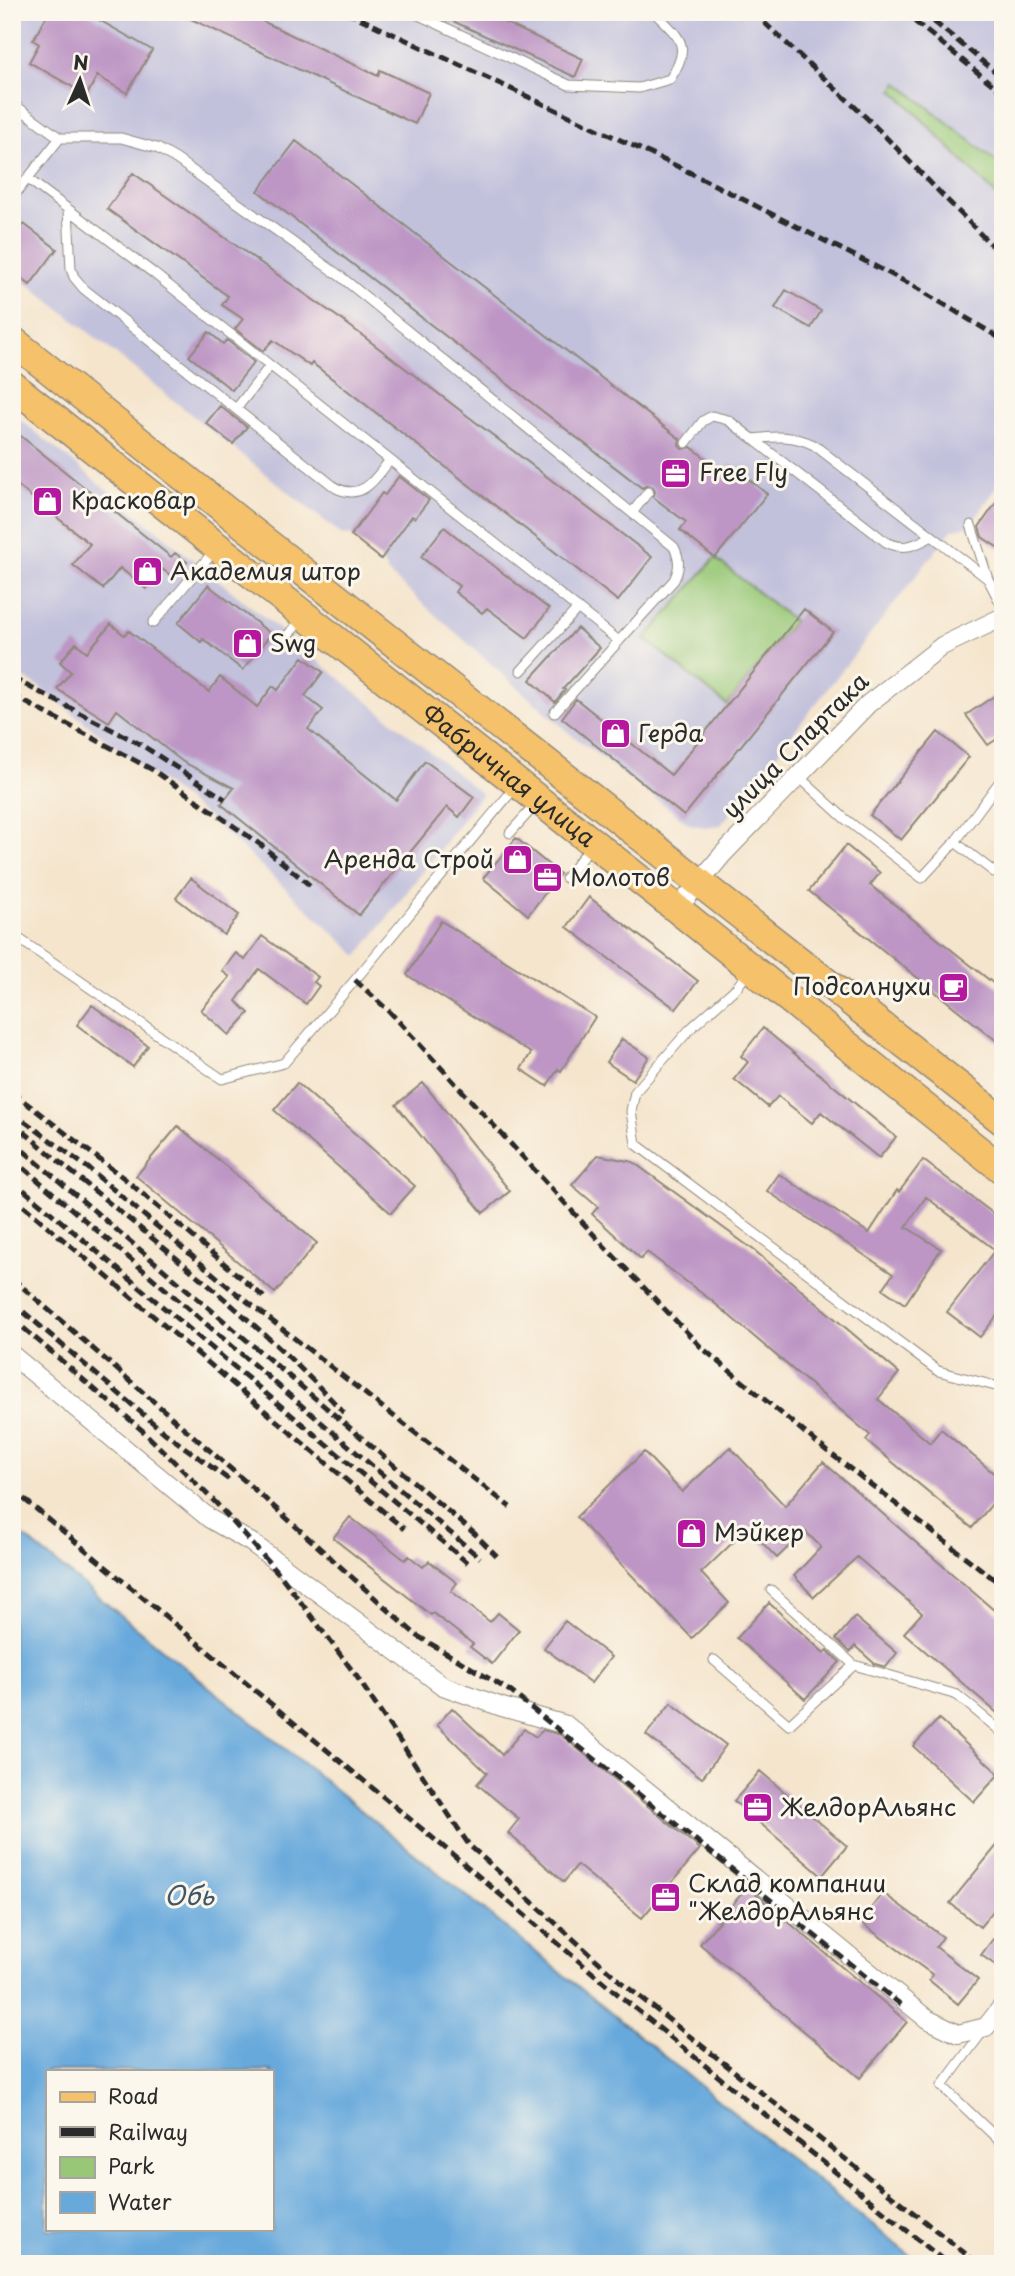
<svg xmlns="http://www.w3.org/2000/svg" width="1015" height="2276" viewBox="0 0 1015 2276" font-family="'Playpen Sans',sans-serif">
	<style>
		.built { fill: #dcd5f6 }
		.industrial { fill: #c2c1dc }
		.green { fill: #98c877; stroke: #627a51; stroke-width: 2 }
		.water { fill: #68a9dc; stroke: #4a6a84; stroke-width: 2; fill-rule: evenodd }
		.building { fill: #bd96c5 }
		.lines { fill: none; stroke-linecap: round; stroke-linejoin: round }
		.lane-casing { stroke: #90887c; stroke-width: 11 }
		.street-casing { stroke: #90887c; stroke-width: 20 }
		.primary-casing { stroke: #90887c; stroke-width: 31 }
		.lane { stroke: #fff; stroke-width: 9 }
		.street { stroke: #fff; stroke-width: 18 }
		.primary { stroke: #f5c16b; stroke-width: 28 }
		.rail { stroke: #2b2b2b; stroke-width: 5; stroke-dasharray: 10 5; stroke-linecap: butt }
		.labels { text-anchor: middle; stroke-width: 6; stroke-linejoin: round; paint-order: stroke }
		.poi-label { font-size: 24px; fill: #2b2b2b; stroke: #fbf7ec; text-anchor: start }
		.street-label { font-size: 24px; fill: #2b2b2b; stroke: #fbf7ec }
		.water-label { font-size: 26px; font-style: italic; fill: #405769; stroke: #fbf7ec }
	</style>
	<rect width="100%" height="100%" fill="#fbf7ec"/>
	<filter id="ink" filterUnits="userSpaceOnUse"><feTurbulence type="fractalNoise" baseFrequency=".0143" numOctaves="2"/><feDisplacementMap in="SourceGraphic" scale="14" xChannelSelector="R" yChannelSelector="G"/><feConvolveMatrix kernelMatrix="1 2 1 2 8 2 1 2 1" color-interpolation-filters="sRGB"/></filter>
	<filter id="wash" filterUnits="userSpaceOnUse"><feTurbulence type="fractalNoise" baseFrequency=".00686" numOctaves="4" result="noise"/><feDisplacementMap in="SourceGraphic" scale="28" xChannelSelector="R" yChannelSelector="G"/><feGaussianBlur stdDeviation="1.57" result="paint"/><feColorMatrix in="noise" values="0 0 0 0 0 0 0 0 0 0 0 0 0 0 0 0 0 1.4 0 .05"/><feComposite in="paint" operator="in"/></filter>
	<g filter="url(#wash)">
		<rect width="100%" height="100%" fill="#f5e5cd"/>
		<path class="built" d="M1003 1530V1557L989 1546Z"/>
		<path class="industrial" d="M12 12H1003V478L971 525 952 530 721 825 705 827 689 824 568 732 387 572 381 559 351 535H342L12 271Z
			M12 413 482 794 358 956 213 821 35 684 12 673Z"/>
		<path class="green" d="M898 83 1003 167V202L893 90Z
			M715 558 794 621 727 705 645 639Z"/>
		<path class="water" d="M12 1527 920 2264H12ZM47 2071H271V2229H47Z"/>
		<g id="blocks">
			<path class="building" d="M49 12H85L152 50 127 93 97 76 87 95 29 62 39 44 33 40Z
				M176 12H243L378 76 380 70 429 93 415 124Z
				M433 12H482L583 59 575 77Z
				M296 141 680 439 679 445 682 449 691 447 724 472 731 465 767 494 715 558 680 530 686 522 653 497 655 492 653 487 648 485 642 488 258 191Z
				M133 173 342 320 652 557 618 601 312 363 310 366 273 340 263 351 235 329 243 319 222 305 228 296 107 209Z
				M24 224 57 249 30 285 12 271V239Z
				M786 290 821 311 811 328 775 308Z
				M209 332 223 344 227 340 254 362 232 390 189 356Z
				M220 406 247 427 233 444 206 423Z
				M12 429 171 557 175 553 187 562 174 578 162 569 146 589 120 568 103 589 73 565 90 544 12 481Z
				M399 476 429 500 415 518 412 516 381 559 351 535 382 493 385 495Z
				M1003 493V551L982 537 979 527Z
				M444 527 549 609 527 638 487 608 482 613 455 592 459 586 421 557Z
				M208 585 271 634 243 670 203 639 201 642 178 623Z
				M804 609 833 632 684 816 562 718 576 699 671 775Z
				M111 624 124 635 129 631 209 692 220 677 257 707 273 686 278 690 303 657 323 672 305 696 323 710 308 729 396 800 425 761 474 797 459 817 447 807 359 915 221 804 234 788 183 762 117 710 109 722 57 689 71 672 60 662 76 643 87 652Z
				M577 628 600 648 563 689 565 690 555 702 530 680Z
				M1003 690V735L988 745 966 715Z
				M938 732 969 757 901 840 870 815Z
				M516 838 560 874 528 915 483 878Z
				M846 845 880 873 870 885 1003 991V1046L809 891Z
				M191 878 239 915 224 935 176 898Z
				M589 897 698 981 676 1009 567 927Z
				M441 921 595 1017 561 1071 558 1069 547 1086 521 1069 531 1053 407 975Z
				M262 936 318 977 314 982 319 986 306 1004 259 969 236 1001 249 1013 229 1035 201 1010 230 977 222 971 236 953 245 960Z
				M92 1005 148 1046 133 1067 77 1025Z
				M763 1028 896 1137 879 1158 821 1112 812 1123 778 1096 768 1107 734 1079 748 1062 741 1056Z
				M622 1039 649 1057 633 1080 606 1062Z
				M297 1083 415 1186 391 1213 274 1110Z
				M423 1083 510 1191 483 1213 396 1105Z
				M178 1126 317 1243 275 1293 136 1176Z
				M598 1155 633 1162 755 1251 899 1373 878 1399 930 1443 941 1429 1003 1481V1491L972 1528 866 1440 870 1435 712 1301 647 1252 641 1259 592 1214 598 1207 572 1185Z
				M923 1160 1003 1221V1308L980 1337 947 1312 995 1250 926 1197 906 1227 941 1249 905 1304 883 1289 893 1274 767 1191 779 1174 869 1233 897 1190 899 1192Z
				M730 1447 785 1506 823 1462 1003 1618V1718L904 1633 922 1613 857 1557 814 1597 794 1576 821 1547 805 1531 777 1558 748 1528 701 1573 729 1603 692 1638 576 1517 644 1452 682 1492Z
				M350 1517 405 1560 409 1556 423 1567 429 1561 457 1583 451 1591 490 1622 498 1613 519 1630 492 1664 470 1647 473 1644 433 1613 431 1615 333 1538Z
				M769 1603 824 1653 827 1650 840 1662 805 1699 737 1638Z
				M855 1617 897 1653 886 1667 875 1664 855 1646 850 1652 836 1639Z
				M565 1621 611 1657 591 1683 544 1648Z
				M671 1703 726 1745 702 1778 646 1735Z
				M452 1708 502 1755 524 1729 536 1737 543 1730 561 1735 700 1849 642 1918 577 1865 564 1882 508 1833 519 1819 477 1784 487 1773 437 1725Z
				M939 1719 999 1774 974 1802 913 1746Z
				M760 1771 847 1846 822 1876 734 1801Z
				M1003 1838V1899L980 1927 950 1903Z
				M747 1887 907 2022 860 2078 700 1944Z
				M883 1893 943 1937 936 1947 978 1980 958 2004 929 1980 933 1975 860 1922Z
				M993 1939 1003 1946V1970L981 1955Z"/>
		</g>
	</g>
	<g filter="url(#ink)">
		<use href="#blocks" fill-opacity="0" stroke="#90887c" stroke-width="2"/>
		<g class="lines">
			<defs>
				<path id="lane" d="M412 12 569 85 639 88 670 79C693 45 679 37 654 12
					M12 103 60 138H121L157 148 176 159 340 276 674 547C680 559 680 568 674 580L554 713
					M28 179 152 272 619 641
					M12 198 60 138
					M68 209 71 269 74 277 84 289 336 488C363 501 375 479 390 460
					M236 409 270 366
					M753 439 886 542C904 551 916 545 932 536
					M686 443 703 421 712 416 728 420 753 439C776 436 793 435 814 445L988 579
					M632 513 648 492
					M971 525 988 579 1003 608
					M153 623 209 557
					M285 638 295 627
					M521 671 578 608
					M797 775 844 818 922 878 955 842 1003 879
					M510 833 537 803
					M955 842 1003 777
					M566 878 591 846
					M12 934 222 1079 284 1063 355 980 517 785
					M750 970 737 987 690 1029 635 1092 631 1111 636 1144 938 1371 1003 1388
					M771 1590 854 1665 957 1695 1003 1733
					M714 1660 789 1725 854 1665
					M983 2031 942 2086 1003 2144"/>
				<path id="street" d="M677 909 723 854 868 704 942 646 1003 617
					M12 1355 210 1519 252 1543 443 1686 502 1707 566 1725 927 2019 958 2034 986 2027 1003 2005"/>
				<g id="primary">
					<path d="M12 340 239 521 1003 1121"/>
					<path id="s1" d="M12 385 677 909 1003 1170"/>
				</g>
			</defs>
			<use href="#lane" class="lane-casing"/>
			<use href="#street" class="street-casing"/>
			<use href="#primary" class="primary-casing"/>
			<use href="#lane" class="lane"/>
			<use href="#street" class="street"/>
			<use href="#primary" class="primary"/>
			<path class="rail" d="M346 12 685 170 912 285 1003 340
				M753 12 871 122 1003 257
				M903 12 1003 93
				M922 12 1003 78
				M12 678 140 744 225 799
				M12 695 153 770 261 845 312 887
				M355 980 390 1012 606 1248 701 1347 827 1451 1003 1586
				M12 1092 125 1179 266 1299
				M12 1112 88 1168 230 1288 510 1507
				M23 1131C130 1223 248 1309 344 1413
				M12 1141 475 1534 497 1556
				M12 1158 480 1558
				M12 1180 470 1565
				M12 1196 404 1529
				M12 1278 262 1496 416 1635 510 1691 905 2008
				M12 1302 165 1433 232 1482
				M12 1318 143 1431 216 1503 281 1576 355 1674 469 1845 621 1982 976 2262
				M12 1489 463 1863 620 1996 948 2264"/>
		</g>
	</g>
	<defs>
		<symbol id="office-square" viewBox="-11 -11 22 22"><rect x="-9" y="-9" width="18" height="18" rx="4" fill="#b5179e" stroke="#fbf7ec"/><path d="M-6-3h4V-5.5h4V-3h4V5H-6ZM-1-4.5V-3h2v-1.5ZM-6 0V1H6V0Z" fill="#fff"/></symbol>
		<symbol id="shop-square" viewBox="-11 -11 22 22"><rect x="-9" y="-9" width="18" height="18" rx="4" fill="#b5179e" stroke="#fbf7ec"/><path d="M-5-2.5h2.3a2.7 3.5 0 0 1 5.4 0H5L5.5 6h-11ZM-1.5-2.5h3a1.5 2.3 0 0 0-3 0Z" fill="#fff"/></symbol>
		<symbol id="cafe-square" viewBox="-11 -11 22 22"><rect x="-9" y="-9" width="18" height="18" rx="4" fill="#b5179e" stroke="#fbf7ec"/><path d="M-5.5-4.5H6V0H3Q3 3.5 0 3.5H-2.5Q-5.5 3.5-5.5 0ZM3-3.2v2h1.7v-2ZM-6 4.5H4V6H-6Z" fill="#fff"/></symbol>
	</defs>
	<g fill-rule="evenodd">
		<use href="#office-square" x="658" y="456" width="35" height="35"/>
		<use href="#shop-square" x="30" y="484" width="35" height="35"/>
		<use href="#shop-square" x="130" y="554" width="35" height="35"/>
		<use href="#shop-square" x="230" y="626" width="35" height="35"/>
		<use href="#shop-square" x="598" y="716" width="35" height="35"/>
		<use href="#shop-square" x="500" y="842" width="35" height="35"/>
		<use href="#office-square" x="530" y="860" width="35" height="35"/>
		<use href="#cafe-square" x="936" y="970" width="35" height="35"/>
		<use href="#shop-square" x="674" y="1516" width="35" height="35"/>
		<use href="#office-square" x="740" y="1790" width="35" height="35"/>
		<use href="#office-square" x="648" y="1880" width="35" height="35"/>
	</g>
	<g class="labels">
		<g class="poi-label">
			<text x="699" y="481">Free Fly</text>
			<text x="71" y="509">Красковар</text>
			<text x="170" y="580">Академия штор</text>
			<text x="270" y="652">Swg</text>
			<text x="638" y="742">Герда</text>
			<text x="494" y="868" text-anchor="end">Аренда Строй</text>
			<text x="570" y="886">Молотов</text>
			<text x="931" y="995" text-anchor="end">Подсолнухи</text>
			<text x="714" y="1541">Мэйкер</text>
			<text x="780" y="1816">ЖелдорАльянс</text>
			<text x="688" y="1892">Склад компании<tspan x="688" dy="28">"ЖелдорАльянс</tspan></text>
		</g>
		<g class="street-label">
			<text transform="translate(796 746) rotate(-45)" y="8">улица Спартака</text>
			<text dy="8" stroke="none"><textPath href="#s1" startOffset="632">Фабричная улица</textPath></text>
		</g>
		<g class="water-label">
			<text x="189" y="1905">Обь</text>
		</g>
	</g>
	<rect width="1015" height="2276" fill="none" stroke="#fbf7ec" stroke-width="42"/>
	<rect x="46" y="2070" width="228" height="161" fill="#fbf7ec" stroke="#a8a59f" stroke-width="2"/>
	<rect x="60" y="2092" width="35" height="10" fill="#f5c16b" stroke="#a8a59f" stroke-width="2"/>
	<text x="108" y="2104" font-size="21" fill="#2b2b2b">Road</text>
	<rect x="60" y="2127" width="35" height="10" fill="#2b2b2b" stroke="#a8a59f" stroke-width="2"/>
	<text x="108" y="2140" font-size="21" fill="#2b2b2b">Railway</text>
	<rect x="60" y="2157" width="35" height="21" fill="#98c877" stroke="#a8a59f" stroke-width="2"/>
	<text x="108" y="2174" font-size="21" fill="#2b2b2b">Park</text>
	<rect x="60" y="2192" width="35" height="21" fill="#68a9dc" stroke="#a8a59f" stroke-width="2"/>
	<text x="108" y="2210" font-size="21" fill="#2b2b2b">Water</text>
	<g transform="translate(80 80) rotate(3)" stroke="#fbf7ec" stroke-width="5" paint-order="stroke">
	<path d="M0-5L12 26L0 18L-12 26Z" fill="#2b2b2b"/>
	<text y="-10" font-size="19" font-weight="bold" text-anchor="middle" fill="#2b2b2b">N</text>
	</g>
</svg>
